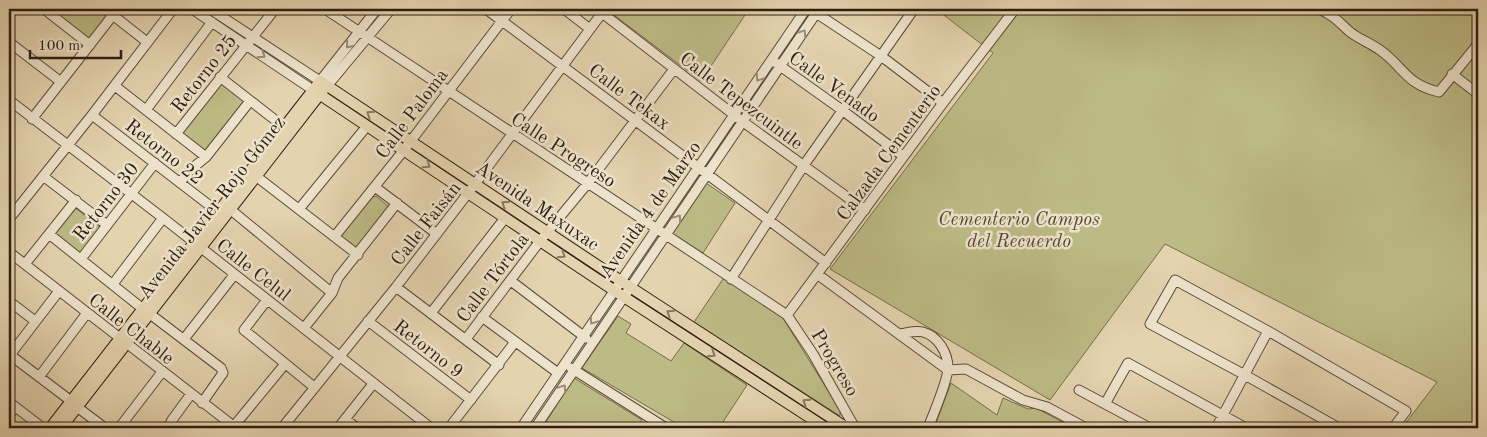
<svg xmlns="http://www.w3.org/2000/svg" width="1487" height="437" viewBox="0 0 1487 437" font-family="'Old Standard TT',serif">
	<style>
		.green { fill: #bcba85; stroke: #766c4a }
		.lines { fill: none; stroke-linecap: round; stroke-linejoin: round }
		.minor-casing { stroke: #5c4b38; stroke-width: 11 }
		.major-casing { stroke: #2f1e10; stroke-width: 12 }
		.minor { stroke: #ede2cb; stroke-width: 9 }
		.major { stroke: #e4d3af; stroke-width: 10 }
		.oneway { stroke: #988a77 }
		.oneway2 { stroke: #8a7860 }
		.labels { text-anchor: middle; stroke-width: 5; stroke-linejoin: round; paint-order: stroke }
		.street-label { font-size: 19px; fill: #2f1e10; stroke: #ede2cb }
		.park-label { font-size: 19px; font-style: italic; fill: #52452d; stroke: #ede2cb }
	</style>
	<rect width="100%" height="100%" fill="#e4d3af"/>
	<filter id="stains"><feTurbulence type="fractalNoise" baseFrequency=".004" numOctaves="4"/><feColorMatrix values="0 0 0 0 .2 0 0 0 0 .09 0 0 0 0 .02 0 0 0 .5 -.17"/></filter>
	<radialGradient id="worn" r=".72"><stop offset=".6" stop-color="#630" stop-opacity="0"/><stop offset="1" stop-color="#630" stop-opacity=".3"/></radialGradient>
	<path class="green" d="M49 9H101L109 15 89 41Z
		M613 9H749L701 81 610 12Z
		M936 9H1478V39L1471 47 1478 53V428H1402L1437 382 1165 244 1050 400 830 269 993 53Z
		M222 81 246 100 204 152 180 131Z
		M706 183 735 203 703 253 671 233Z
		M371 194 375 197 376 196 389 207 356 252 337 237Z
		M74 207 100 227 79 255 53 233Z
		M725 276 781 315 840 410V416L694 322Z
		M618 316 631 324 626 333 671 361 684 343 747 385 719 428H684L582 368Z
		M574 378 642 420 636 428H542Z
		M951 383 997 415 1003 398 1028 409 1036 408 1074 428H934Z"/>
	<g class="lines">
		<defs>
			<path id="minor" d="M44 9 90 45
				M105 9 147 42
				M192 9 313 90
				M210 9 320 81 377 9
				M325 9 787 315 813 354 855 428
				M486 9 826 263
				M564 9 590 29
				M1319 9C1332 14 1340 23 1350 32 1359 39 1370 43 1380 50 1404 67 1405 84 1439 92L1478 44
				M813 11 881 56 943 103
				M602 13 742 121 865 210
				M9 42 61 82
				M776 63 842 110 903 156
				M1452 74 1478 94
				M220 77 284 127
				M115 86 206 157
				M327 86 391 9
				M9 100 163 218 431 428
				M146 110 212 22
				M92 115 218 212
				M32 119 113 15
				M176 134 275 9
				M252 173 358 255
				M43 176 107 225
				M180 183 190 170 206 157 250 101
				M375 187 437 234
				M300 208 367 126
				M231 210 332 293
				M9 219 92 115 173 9
				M49 234 143 309
				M335 236 404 150 511 9
				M9 252 236 428
				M81 259 155 163
				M25 264 76 200
				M817 274 948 370
				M731 279 804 165 914 9
				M511 281 586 338
				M113 284 163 218
				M396 287 499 365
				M267 300 244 330 314 387
				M9 301 35 321
				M431 313 505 218
				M150 314 221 368 223 373 202 403
				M787 315 943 103 1015 9
				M482 317 558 373
				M368 321 471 400
				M304 328 332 293 338 278 397 203
				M899 334C907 333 915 330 923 332 938 336 948 353 948 368 948 380 933 415 928 428
				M184 339 234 275
				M466 339 540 241 588 183 674 69
				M9 354 71 401
				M10 355 59 291
				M571 368 666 428
				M948 370 966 369 1023 400 1047 407 1086 428
				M39 377 87 313
				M1079 390 1150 428
				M9 402 43 428
				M1105 404 1128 363 1246 428
				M77 407 105 428
				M9 415 15 407
				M345 419 357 428
				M234 426 285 364
				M119 428 162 372
				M172 428 170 424 172 420 191 394
				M282 428 396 287 475 184 605 9
				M338 428 373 384
				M449 428 515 342
				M521 428C615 288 712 149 806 9
				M535 428 819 9
				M1216 428 1268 331
				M1339 428 1245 375 1150 324 1175 280 1268 331 1406 411 1393 428"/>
			<path id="major" d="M313 90 624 297 826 428
				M50 428 320 81 630 287 847 428
				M61 428 324 89"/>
		</defs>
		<use href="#minor" class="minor-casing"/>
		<use href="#major" class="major-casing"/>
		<use href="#minor" class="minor"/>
		<use href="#major" class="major"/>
	</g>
	<defs><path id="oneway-chevron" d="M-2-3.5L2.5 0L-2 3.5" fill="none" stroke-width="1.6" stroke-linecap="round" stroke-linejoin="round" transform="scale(1.25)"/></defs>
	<g class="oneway">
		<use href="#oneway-chevron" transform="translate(803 33) rotate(-56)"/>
		<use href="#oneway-chevron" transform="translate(349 45) rotate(129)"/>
		<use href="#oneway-chevron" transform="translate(262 55) rotate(34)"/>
		<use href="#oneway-chevron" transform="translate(759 78) rotate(124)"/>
		<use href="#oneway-chevron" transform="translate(678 218) rotate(-56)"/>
		<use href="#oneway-chevron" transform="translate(593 321) rotate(124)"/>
		<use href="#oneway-chevron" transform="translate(563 388) rotate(-56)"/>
	</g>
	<g class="oneway2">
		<use href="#oneway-chevron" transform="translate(370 114) rotate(-146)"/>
		<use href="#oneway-chevron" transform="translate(427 165) rotate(34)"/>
		<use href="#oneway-chevron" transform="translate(505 204) rotate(-146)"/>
		<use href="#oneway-chevron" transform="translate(562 255) rotate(34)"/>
		<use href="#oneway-chevron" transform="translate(670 313) rotate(-147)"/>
		<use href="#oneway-chevron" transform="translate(712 354) rotate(33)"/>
		<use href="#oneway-chevron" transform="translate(806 402) rotate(-147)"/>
	</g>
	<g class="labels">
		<g class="street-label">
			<text transform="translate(203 73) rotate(-52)" y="7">Retorno 25</text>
			<text transform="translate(835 86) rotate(36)" y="7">Calle Venado</text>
			<text transform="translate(630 96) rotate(37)" y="7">Calle Tekax</text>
			<text transform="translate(742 100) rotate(37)" y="7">Calle Tepezcuintle</text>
			<text transform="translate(411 113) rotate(-53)" y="7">Calle Paloma</text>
			<text transform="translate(564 149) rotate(33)" y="7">Calle Progreso</text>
			<text transform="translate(165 151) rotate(38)" y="7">Retorno 22</text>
			<text transform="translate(888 152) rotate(-54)" y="7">Calzada Cementerio</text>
			<text transform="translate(105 201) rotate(-52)" y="7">Retorno 30</text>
			<text transform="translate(538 205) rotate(34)" y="7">Avenida Maxuxac</text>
			<text transform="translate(211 207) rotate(-52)" y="7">Avenida Javier Rojo Gómez</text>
			<text transform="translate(649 209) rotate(-55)" y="7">Avenida 4 de Marzo</text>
			<text transform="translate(425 223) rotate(-52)" y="7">Calle Faisán</text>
			<text transform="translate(254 269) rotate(38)" y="7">Calle Celul</text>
			<text transform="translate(492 277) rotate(-53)" y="7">Calle Tórtola</text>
			<text transform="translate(132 328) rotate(38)" y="7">Calle Chable</text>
			<text transform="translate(429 348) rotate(38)" y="7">Retorno 9</text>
			<text transform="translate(836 362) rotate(59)" y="7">Progreso</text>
		</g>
		<g class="park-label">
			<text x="1019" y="225">Cementerio Campos<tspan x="1019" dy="22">del Recuerdo</tspan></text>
		</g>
	</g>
	<rect width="1487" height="437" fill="none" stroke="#e4d3af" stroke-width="30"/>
	<rect x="10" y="10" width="1467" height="417" fill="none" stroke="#2f1e10" stroke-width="2.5"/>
	<rect x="15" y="15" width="1457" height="407" fill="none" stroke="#2f1e10"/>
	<path d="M30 50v8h91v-8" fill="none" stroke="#2f1e10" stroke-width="2.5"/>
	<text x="38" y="50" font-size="15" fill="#2f1e10" stroke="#ede2cb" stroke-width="4" paint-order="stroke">100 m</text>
	<rect width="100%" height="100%" filter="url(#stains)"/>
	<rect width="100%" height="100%" fill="url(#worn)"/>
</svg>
